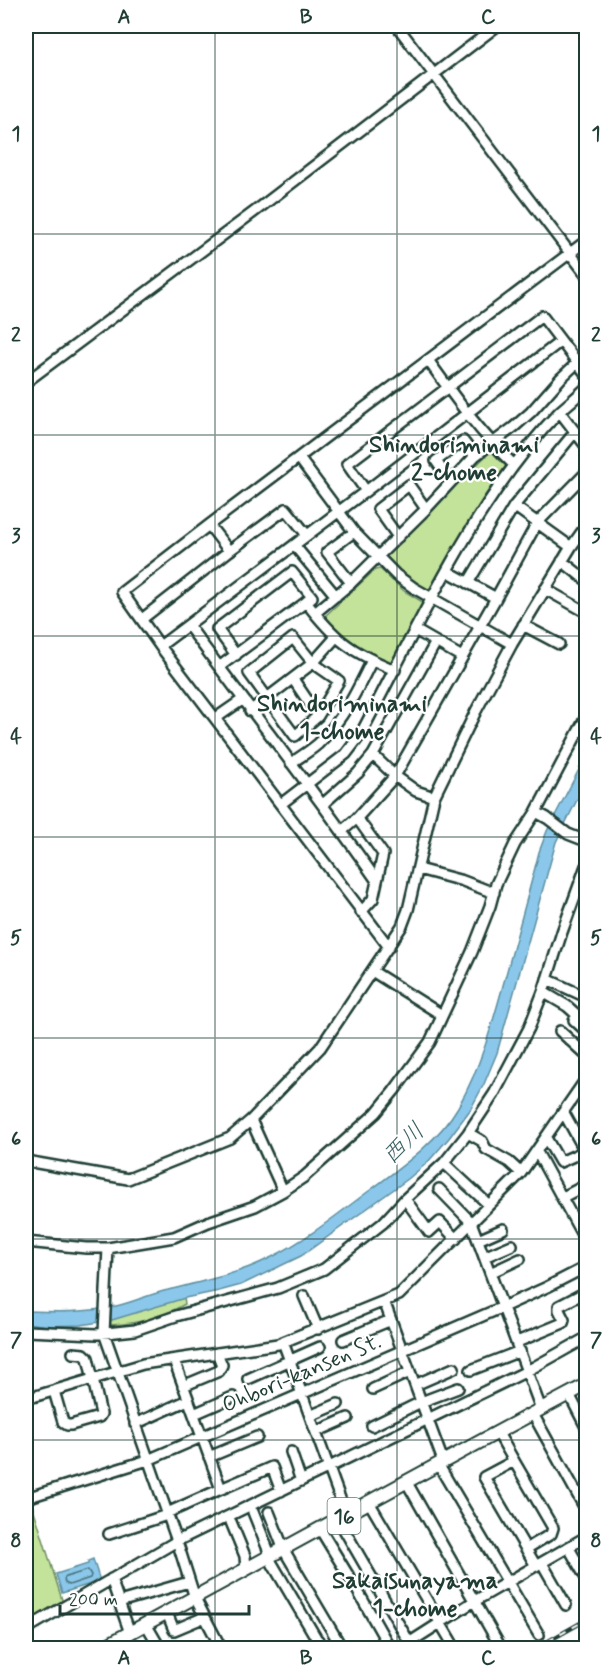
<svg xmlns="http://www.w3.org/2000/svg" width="612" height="1674" viewBox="0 0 612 1674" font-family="Mynerve,'Klee One',sans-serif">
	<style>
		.green { fill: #c3e29a; stroke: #719067; stroke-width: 1.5 }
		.water { fill: #8ac7ea; stroke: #5f90a1; stroke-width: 1.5 }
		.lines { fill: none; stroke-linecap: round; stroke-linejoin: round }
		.shore { stroke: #4a747d; stroke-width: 1.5 }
		.minor-casing { stroke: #1f3d34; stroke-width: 14 }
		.major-casing { stroke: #1f3d34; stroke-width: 16 }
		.minor { stroke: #fff; stroke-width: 9 }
		.major { stroke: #fff; stroke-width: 12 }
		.rail-casing { stroke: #1f3d34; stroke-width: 4.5 }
		.rail { stroke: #fff; stroke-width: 2; stroke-dasharray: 7; stroke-linecap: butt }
		.grid { fill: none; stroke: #1f3d34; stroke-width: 1.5; stroke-opacity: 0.55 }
		.labels { text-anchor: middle; stroke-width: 4.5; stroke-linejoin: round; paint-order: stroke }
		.shield { fill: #fff; stroke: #627771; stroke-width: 1.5 }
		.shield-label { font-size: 21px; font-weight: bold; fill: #1f3d34 }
		.street-label { font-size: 22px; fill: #1f3d34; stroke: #fff }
		.neighbourhood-label { font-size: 24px; font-weight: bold; fill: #1f3d34; stroke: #fff }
		.water-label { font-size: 24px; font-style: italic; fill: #3a6062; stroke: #fff }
		.neatline { fill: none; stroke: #1f3d34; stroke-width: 2 }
		.grid-label { font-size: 20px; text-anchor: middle; font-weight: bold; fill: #1f3d34 }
	</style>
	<rect width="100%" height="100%" fill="#fff"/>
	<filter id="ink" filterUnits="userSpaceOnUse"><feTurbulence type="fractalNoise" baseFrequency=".0167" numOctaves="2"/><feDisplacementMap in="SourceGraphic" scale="12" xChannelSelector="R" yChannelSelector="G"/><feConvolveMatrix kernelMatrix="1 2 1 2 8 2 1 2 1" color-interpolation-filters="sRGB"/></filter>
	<g filter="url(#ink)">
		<path class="green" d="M491 451 506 466 463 532 439 580 431 591H424L385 559V554Z
			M380 569 404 591 421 601 423 607 394 663H387C371 654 328 634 325 616L375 570Z
			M184 1297 185 1304C159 1319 139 1323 110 1325L109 1318Z
			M32 1504 63 1603 26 1624V1506Z"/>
		<path class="water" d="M586 756V782L556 842 497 1053 484 1084 470 1110 449 1138 427 1163 408 1179 301 1256 241 1285 219 1291 185 1298 112 1320 81 1325 48 1326 26 1323V1311C56 1312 86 1313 116 1306 134 1302 150 1294 168 1290 204 1281 239 1274 272 1257 308 1239 340 1212 373 1188 404 1165 438 1141 458 1107 482 1065 494 1018 507 971 518 931 529 892 539 852L547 831Z
			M93 1559 100 1581 62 1593 56 1574 88 1564V1561Z"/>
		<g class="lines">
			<path class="shore" d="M88 1570 91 1575 90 1578 69 1585 65 1583 64 1579 66 1577Z"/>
			<defs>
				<path id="minor" d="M397 26 586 274
					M428 360C456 399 480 433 514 465
					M26 382 254 212 497 26
					M560 412 586 446
					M299 458 354 532 396 575 414 588 512 644
					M450 481 436 461 463 441 475 456
					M366 491 347 464 542 316 586 374
					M514 506 571 547
					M209 525 229 551
					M398 537 378 509 409 485 426 509
					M294 545 336 596
					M562 561 586 580
					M447 571 496 598
					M351 583 327 552 354 532
					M468 583 514 506 575 432
					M545 589 586 612
					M315 613 351 583 426 509 475 456 514 427 531 412 561 378 577 363
					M142 619 229 551 286 509 307 535
					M188 625C251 711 317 794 377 881
					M523 625 559 644
					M415 630 462 657
					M293 638 313 663 339 681 318 716 295 736 249 673Z
					M160 646 366 491 561 341
					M236 655 217 629 292 572 312 597 306 602
					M219 667 306 602C335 640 351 652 395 670
					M293 679 318 716
					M250 711 313 663 336 637
					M216 718 242 700
					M373 755 395 776 416 791 434 797
					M291 763C300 757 310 751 318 744 343 720 357 691 372 660
					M281 804 346 754 359 737C418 627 472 503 559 412 568 404 578 396 586 388
					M323 804 358 773 373 755 436 642
					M536 812 547 818 568 834 586 841
					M357 818 383 854 373 899 361 912
					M342 831 357 818 395 776 496 598 537 523 586 473
					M418 869 463 881 494 893
					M389 947 160 646 122 592 209 525 586 241
					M372 971 442 1015
					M547 979 586 997
					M543 992 567 1006 586 1023
					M574 1020 586 1031
					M560 1031 586 1055
					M251 1120 283 1191
					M468 1133 482 1141 486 1149 509 1162 521 1173
					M546 1138 560 1162 585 1151 564 1113
					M537 1152 586 1242
					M26 1161 128 1179 230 1138 251 1120 320 1048 402 926 408 910 434 797 476 711 512 644 571 547 586 526
					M444 1163 489 1205
					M439 1189 471 1222 541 1409
					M563 1197 586 1185
					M405 1199 429 1232 440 1222 456 1239
					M478 1240 503 1229
					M26 1242 86 1248H108L174 1237 208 1222 255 1206 283 1191 304 1177 376 1113 394 1091 430 1042 472 952 490 906 496 884 515 844 536 812 586 717
					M108 1248 104 1333 177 1541 195 1598 221 1648
					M484 1257 512 1245
					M490 1273 520 1259
					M304 1296 318 1329
					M384 1301 443 1461
					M26 1331 97 1334 135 1330 176 1316 278 1288 324 1269 383 1223 405 1199 444 1163 468 1133 494 1094 529 1028 543 992 562 932 586 866
					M343 1340 391 1320
					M283 1342 346 1515
					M517 1342 563 1323 564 1320 559 1310V1306L586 1292
					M174 1360 221 1489 272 1467 281 1491
					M471 1370 520 1351
					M248 1379 320 1347
					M415 1385 454 1368
					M183 1386 219 1371 222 1365 217 1353
					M373 1389 410 1372
					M54 1391 63 1422 67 1425H71L99 1417 101 1414 88 1358 84 1354 73 1353
					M569 1394 586 1427
					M26 1399 143 1364 278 1344 399 1295 521 1173 586 1079
					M194 1414 233 1397
					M533 1414 586 1510
					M310 1416 338 1404
					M135 1424 188 1400
					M372 1426 421 1402 458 1388
					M316 1432 348 1418
					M498 1433 514 1461 484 1477 536 1566
					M291 1452 301 1481
					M209 1457 257 1437
					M514 1461 553 1528 551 1534 526 1549
					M438 1464 539 1635
					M406 1481 501 1648
					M26 1498 148 1460 503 1307 547 1287 586 1267
					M369 1502 455 1648
					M253 1512 271 1557
					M269 1512 284 1550 342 1648
					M167 1513 221 1489
					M338 1519 412 1647
					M231 1522 245 1556 246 1570
					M320 1529 356 1588 390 1648
					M109 1534 167 1515
					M569 1548 586 1578
					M269 1558 322 1648
					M542 1563 566 1605
					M111 1579 130 1633
					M119 1602 189 1582
					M167 1613 174 1630 205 1617
					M146 1624 160 1648
					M26 1629 177 1541 527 1371 586 1338
					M304 1648 318 1640
					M401 1648 473 1602 586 1537"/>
				<path id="major" d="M102 1648C263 1560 424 1471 586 1385"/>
			</defs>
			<use href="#minor" class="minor-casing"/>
			<use href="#major" class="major-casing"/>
			<use href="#minor" class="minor"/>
			<use href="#major" class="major"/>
			<defs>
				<path id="rail" d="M536 1648 586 1620"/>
			</defs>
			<use href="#rail" class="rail-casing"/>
			<use href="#rail" class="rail"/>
		</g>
	</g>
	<path class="grid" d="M215 26V1648M397 26V1648M26 234H586M26 435H586M26 636H586M26 837H586M26 1038H586M26 1239H586M26 1440H586"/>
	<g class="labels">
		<rect class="shield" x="327.5" y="1498" width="33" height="36" rx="4.5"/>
		<g class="shield-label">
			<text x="344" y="1523">16</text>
		</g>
		<g class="street-label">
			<text transform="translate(301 1372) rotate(-23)" y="8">Ohbori-kansen St.</text>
		</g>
		<g class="neighbourhood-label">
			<text x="454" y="452">Shindoriminami<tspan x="454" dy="28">2-chome</tspan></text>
			<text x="342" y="711">Shindoriminami<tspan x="342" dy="28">1-chome</tspan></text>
			<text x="415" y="1588">Sakaisunayama<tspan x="415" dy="28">1-chome</tspan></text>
		</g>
		<g class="water-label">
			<text transform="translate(403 1143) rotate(-44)" y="8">西川</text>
		</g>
	</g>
	<rect width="612" height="1674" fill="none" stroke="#fff" stroke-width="66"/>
	<path d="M60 1605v9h189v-9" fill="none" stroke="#1f3d34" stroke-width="3"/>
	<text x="69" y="1605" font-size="18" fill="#1f3d34" stroke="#ffffff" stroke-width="4.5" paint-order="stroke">200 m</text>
	<rect x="33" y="33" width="546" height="1608" class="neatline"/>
	<g class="grid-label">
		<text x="124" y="23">A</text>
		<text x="306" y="23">B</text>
		<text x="488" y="23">C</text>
		<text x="16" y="140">1</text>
		<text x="596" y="140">1</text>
		<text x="16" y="341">2</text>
		<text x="596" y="341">2</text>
		<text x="16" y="542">3</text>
		<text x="596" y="542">3</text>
		<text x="16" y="743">4</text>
		<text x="596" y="743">4</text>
		<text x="16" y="944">5</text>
		<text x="596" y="944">5</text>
		<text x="16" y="1145">6</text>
		<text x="596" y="1145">6</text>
		<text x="16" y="1346">7</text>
		<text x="596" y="1346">7</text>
		<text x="16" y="1547">8</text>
		<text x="596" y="1547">8</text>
		<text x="124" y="1664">A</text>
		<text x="306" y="1664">B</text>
		<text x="488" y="1664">C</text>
	</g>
</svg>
